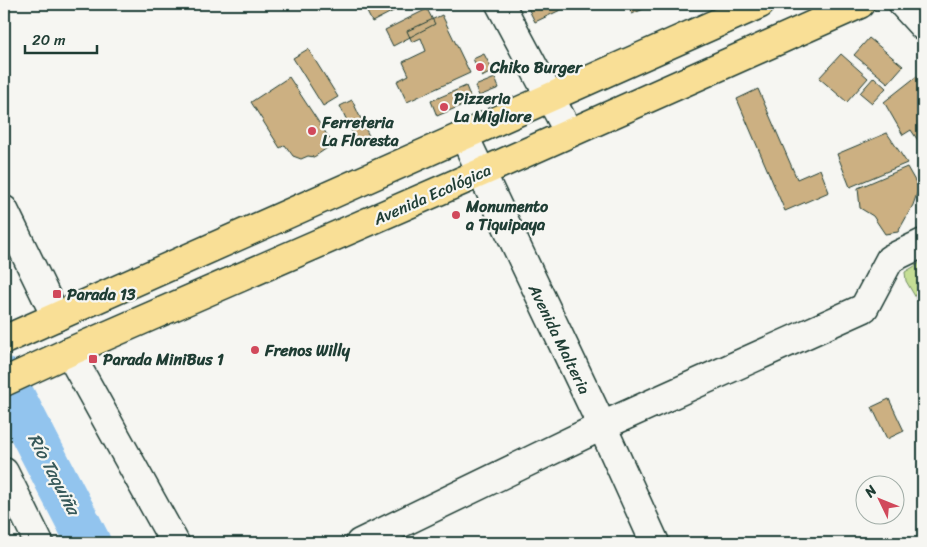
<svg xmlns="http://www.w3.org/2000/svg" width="927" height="547" viewBox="0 0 927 547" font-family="Sriracha,sans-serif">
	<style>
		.green { fill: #c5de95; stroke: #728e64 }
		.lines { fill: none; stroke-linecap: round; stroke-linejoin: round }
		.river { stroke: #92c4ee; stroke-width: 44 }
		.building { fill: #ccb082; stroke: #1f3d34 }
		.street-casing { stroke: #1f3d34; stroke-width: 31 }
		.secondary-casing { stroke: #1f3d34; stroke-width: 31 }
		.primary-casing { stroke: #1f3d34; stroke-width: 31 }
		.street { stroke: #f6f6f2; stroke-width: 28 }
		.secondary { stroke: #f6f6f2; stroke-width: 28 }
		.primary { stroke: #f9df96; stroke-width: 28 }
		.poi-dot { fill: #d1495b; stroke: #f6f6f2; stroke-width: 2 }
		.labels { text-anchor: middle; stroke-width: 4.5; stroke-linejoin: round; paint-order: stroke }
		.poi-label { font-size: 16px; font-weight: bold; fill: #1f3d34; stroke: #f6f6f2; text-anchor: start }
		.street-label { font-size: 16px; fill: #1f3d34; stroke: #f6f6f2 }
		.water-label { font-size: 18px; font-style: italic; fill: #365859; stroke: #f6f6f2 }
	</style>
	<rect width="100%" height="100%" fill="#f6f6f2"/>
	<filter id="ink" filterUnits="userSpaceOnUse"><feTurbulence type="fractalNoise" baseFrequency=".02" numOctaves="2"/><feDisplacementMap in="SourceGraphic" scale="10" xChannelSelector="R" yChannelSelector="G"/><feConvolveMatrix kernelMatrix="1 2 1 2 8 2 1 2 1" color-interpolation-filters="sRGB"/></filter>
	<g filter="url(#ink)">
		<path class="green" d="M923 261V310L906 281 905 272Z"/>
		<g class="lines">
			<path class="river" d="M4 379 89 543"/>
		</g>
		<path class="building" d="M373 4H407L372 22 365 8Z
			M526 4H573L535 22Z
			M628 4H655L632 14Z
			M427 9 435 24 393 46 385 30Z
			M442 15 470 73 407 102 397 81 409 75 403 62 426 51 421 38 412 42 407 31Z
			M869 38 903 66 888 83 854 55Z
			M308 49 338 97 323 106 293 58Z
			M484 54 493 71 482 77 473 59Z
			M841 54 868 78 847 102 819 78Z
			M917 76 923 81V148L911 130 903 135 884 102Z
			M289 77 333 144 314 157 308 156 301 159 293 156 285 145 280 148 251 102Z
			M874 77 886 88 872 103 860 93Z
			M495 78 499 88 479 96 475 86Z
			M466 86 472 101 437 116 431 101Z
			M758 89 797 179 820 169 829 192 785 211 737 99Z
			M352 100 369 136 357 142 340 106Z
			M887 133 907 163 850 187 837 154Z
			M907 167 919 188 913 205 898 232 885 234 873 216 860 208 858 188Z
			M889 399 904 431 887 439 872 407Z"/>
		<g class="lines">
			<defs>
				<path id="street" d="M500 4 569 133
					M903 4 923 26
					M4 210 56 317
					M69 352 175 543
					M4 472 39 543
					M360 543 602 426 864 308 890 259 923 243"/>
				<path id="secondary" d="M464 136 602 426 655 543"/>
				<path id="primary" d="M4 340 760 4
					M4 382 69 352 480 173 860 4"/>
			</defs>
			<use href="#street" class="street-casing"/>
			<use href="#secondary" class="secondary-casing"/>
			<use href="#primary" class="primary-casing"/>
			<use href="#street" class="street"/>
			<use href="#secondary" class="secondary"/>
			<use href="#primary" class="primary"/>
		</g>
	</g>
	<g class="poi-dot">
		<circle cx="480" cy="67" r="5"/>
		<circle cx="444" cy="107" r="5"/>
		<circle cx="312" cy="131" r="5"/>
		<circle cx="456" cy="215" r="5"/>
		<rect x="52" y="289" width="10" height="10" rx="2.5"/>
		<circle cx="255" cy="350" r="5"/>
		<rect x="88" y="354" width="10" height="10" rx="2.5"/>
	</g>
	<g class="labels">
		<g class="poi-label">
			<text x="490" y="73">Chiko Burger</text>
			<text x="454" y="104">Pizzeria<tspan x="454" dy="18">La Migliore</tspan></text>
			<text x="322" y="128">Ferreteria<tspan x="322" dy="18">La Floresta</tspan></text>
			<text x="466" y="212">Monumento<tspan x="466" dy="18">a Tiquipaya</tspan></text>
			<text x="67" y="300">Parada 13</text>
			<text x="265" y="356">Frenos Willy</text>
			<text x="103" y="365">Parada MiniBus 1</text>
		</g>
		<g class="street-label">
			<text transform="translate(432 194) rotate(-24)" y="6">Avenida Ecológica</text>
			<text transform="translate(560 339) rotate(64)" y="6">Avenida Malteria</text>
		</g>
		<g class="water-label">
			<text transform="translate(54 474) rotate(62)" y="6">Río Taquiña</text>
		</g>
	</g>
	<rect width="927" height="547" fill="none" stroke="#f6f6f2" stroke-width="20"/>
	<rect x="10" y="10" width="907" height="527" fill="none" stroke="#1f3d34" stroke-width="2" filter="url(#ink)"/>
	<g transform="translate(880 500) rotate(313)"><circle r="24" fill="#f6f6f2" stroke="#a0aca6"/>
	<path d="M0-4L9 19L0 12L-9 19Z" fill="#d1495b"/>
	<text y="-8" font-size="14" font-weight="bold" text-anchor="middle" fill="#1f3d34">N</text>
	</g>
	<path d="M25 45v8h72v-8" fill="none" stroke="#1f3d34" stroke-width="2.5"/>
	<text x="32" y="45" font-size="15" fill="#1f3d34" stroke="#f6f6f2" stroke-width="4" paint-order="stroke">20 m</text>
</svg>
